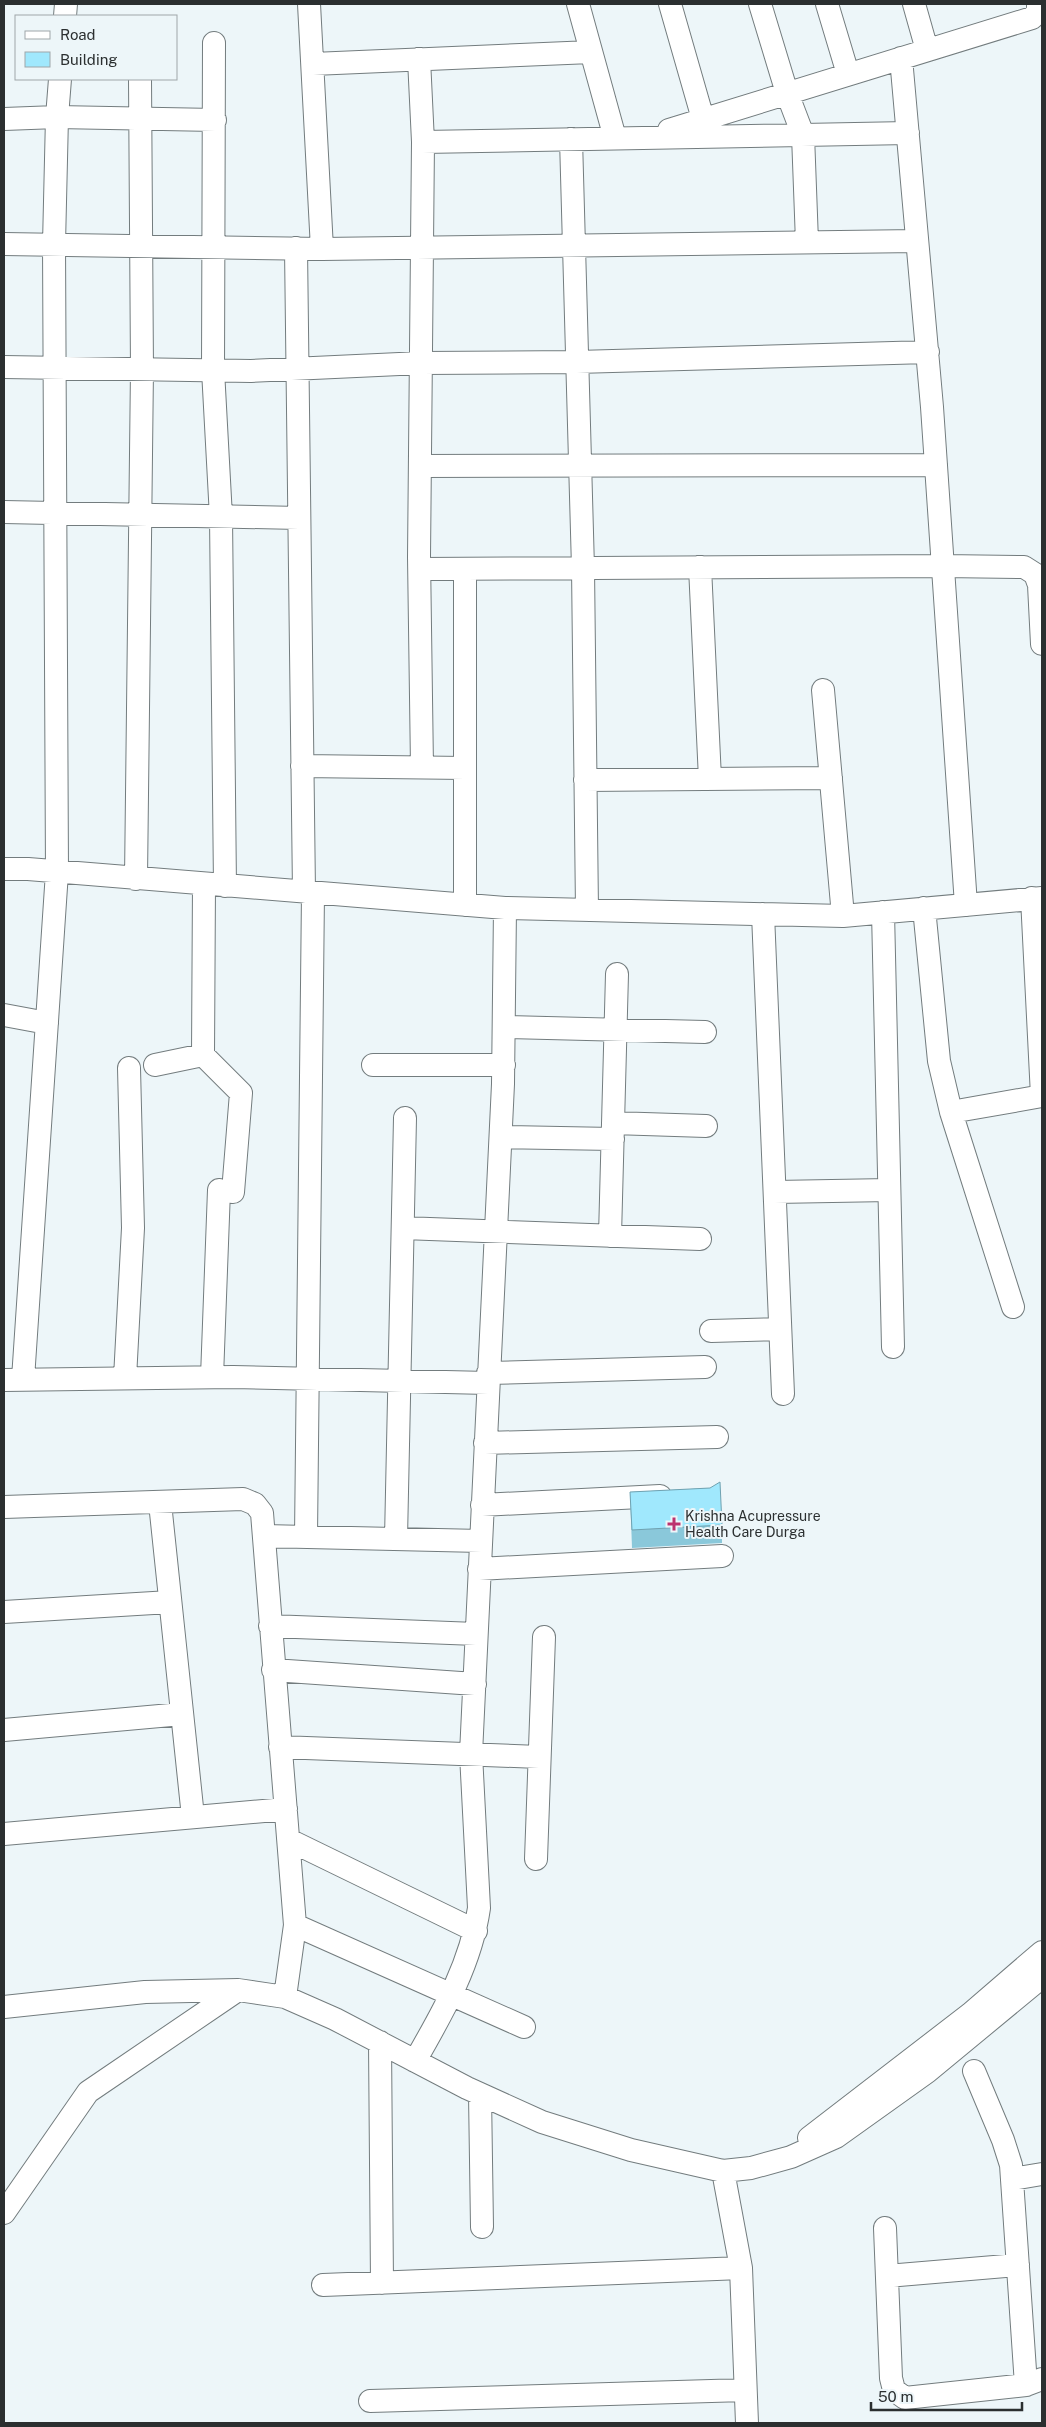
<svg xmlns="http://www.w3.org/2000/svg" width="1046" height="2427" viewBox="0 0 1046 2427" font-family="'Public Sans',sans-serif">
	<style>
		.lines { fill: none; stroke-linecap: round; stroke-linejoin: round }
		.minor-casing { stroke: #737c7e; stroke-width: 24 }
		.minor { stroke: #fff; stroke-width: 22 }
		.wall { fill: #8ac8da }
		.building { fill: #a0e8fd; stroke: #70a2b1 }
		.poi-dot { fill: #bc326e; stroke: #edf6f9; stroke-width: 2 }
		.labels { text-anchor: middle; stroke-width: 4; stroke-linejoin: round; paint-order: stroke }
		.poi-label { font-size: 14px; fill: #2b2f30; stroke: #edf6f9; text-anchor: start }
	</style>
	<rect width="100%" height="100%" fill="#edf6f9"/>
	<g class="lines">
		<defs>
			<path id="minor" d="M309 4 322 249
				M578 4 615 138
				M670 4 703 119
				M760 4 787 93 803 135 807 242
				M827 4 848 74
				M914 4 927 50
				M65 16 66 4
				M214 43 213 370 221 517 225 886
				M901 58 932 407 966 905
				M419 59 423 142 419 557 422 767
				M313 64 591 52
				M4 119 57 117 215 120
				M669 130 1032 18 1038 12V4
				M571 139 583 568 587 910
				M423 142 908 133
				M4 244 322 249 917 241
				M296 248 304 892
				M4 367 251 371 421 363 577 362 928 352
				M420 466 936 465
				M4 512 299 518
				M700 567 710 779
				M420 569 943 566 1024 567 1035 574 1039 585 1042 644
				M465 569V905
				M823 690 843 916
				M302 766 465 768
				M585 780 831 778
				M4 869H28L505 908 843 916 1042 898
				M136 879 142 369 140 79
				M1032 898 1042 1096
				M924 908 939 1061 951 1112 1013 1307
				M883 912 893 1347
				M763 914 783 1394
				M4 1015 47 1023
				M504 1027 705 1032
				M203 1055 204 885
				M155 1065 203 1055 241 1093 233 1192
				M373 1065H504
				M951 1112 1042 1096
				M613 1123 706 1126
				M501 1137 613 1139
				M775 1192 889 1190
				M403 1228 700 1239
				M610 1236 617 974
				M711 1331 780 1329
				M488 1373 705 1367
				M212 1377 219 1190
				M125 1378 133 1228 129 1068
				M23 1379 57 872 54 244 57 117 60 79
				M4 1380 233 1377 488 1383
				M485 1443 717 1437
				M160 1503 193 1817
				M482 1505 660 1496
				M4 1507 243 1499 255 1504 262 1513 295 1925 285 1997
				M264 1536 481 1541
				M306 1537 313 893
				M396 1539 405 1118
				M479 1569 722 1556
				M4 1612 170 1602
				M270 1626 476 1634
				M273 1670 475 1684
				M4 1730 182 1714
				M280 1747 539 1757
				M4 1834 286 1809
				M289 1840 476 1931
				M536 1859 544 1637
				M295 1925 524 2027
				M4 2007 145 1992 238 1990 285 1997 335 2019 467 2088 542 2122 631 2150 723 2171 751 2168 791 2157 836 2137 927 2072 1042 1977
				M380 2042 382 2283
				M415 2061C443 2012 471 1964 479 1908L471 1754 503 1084 505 908
				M974 2071 1003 2140 1011 2165 1026 2385
				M480 2094 482 2227
				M809 2138 970 2014 1042 1952
				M723 2171 741 2268 747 2423
				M1012 2179 1042 2174
				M4 2213 88 2092 238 1990
				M885 2228 891 2378 894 2390 905 2398 1026 2385 1042 2379
				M887 2276 1018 2265
				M323 2285 741 2268
				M370 2401 745 2390"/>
		</defs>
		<use href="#minor" class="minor-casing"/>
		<use href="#minor" class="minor"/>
	</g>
	<path class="wall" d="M710 1488 722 1525V1543L632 1548 630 1492Z"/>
	<path class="building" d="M720 1482 722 1525 632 1530 630 1492 710 1488Z"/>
	<path class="poi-dot" d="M671.5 1516.5h5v5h5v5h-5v5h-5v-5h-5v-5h5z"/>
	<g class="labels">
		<g class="poi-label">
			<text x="685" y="1521">Krishna Acupressure<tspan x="685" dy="16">Health Care Durga</tspan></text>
		</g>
	</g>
	<rect width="1046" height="2427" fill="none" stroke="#2b2f30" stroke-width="10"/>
	<rect x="15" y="15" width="162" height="65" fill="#edf6f9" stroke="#9fa6a9"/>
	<rect x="25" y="31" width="25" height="8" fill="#ffffff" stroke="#9fa6a9"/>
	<text x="60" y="40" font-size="15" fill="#2b2f30">Road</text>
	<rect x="25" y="52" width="25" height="15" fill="#a0e8fd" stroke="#9fa6a9"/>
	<text x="60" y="65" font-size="15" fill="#2b2f30">Building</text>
	<path d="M871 2402v8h151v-8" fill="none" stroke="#2b2f30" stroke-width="2.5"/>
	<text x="878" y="2402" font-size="15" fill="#2b2f30" stroke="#edf6f9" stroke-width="4" paint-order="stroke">50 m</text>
</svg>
